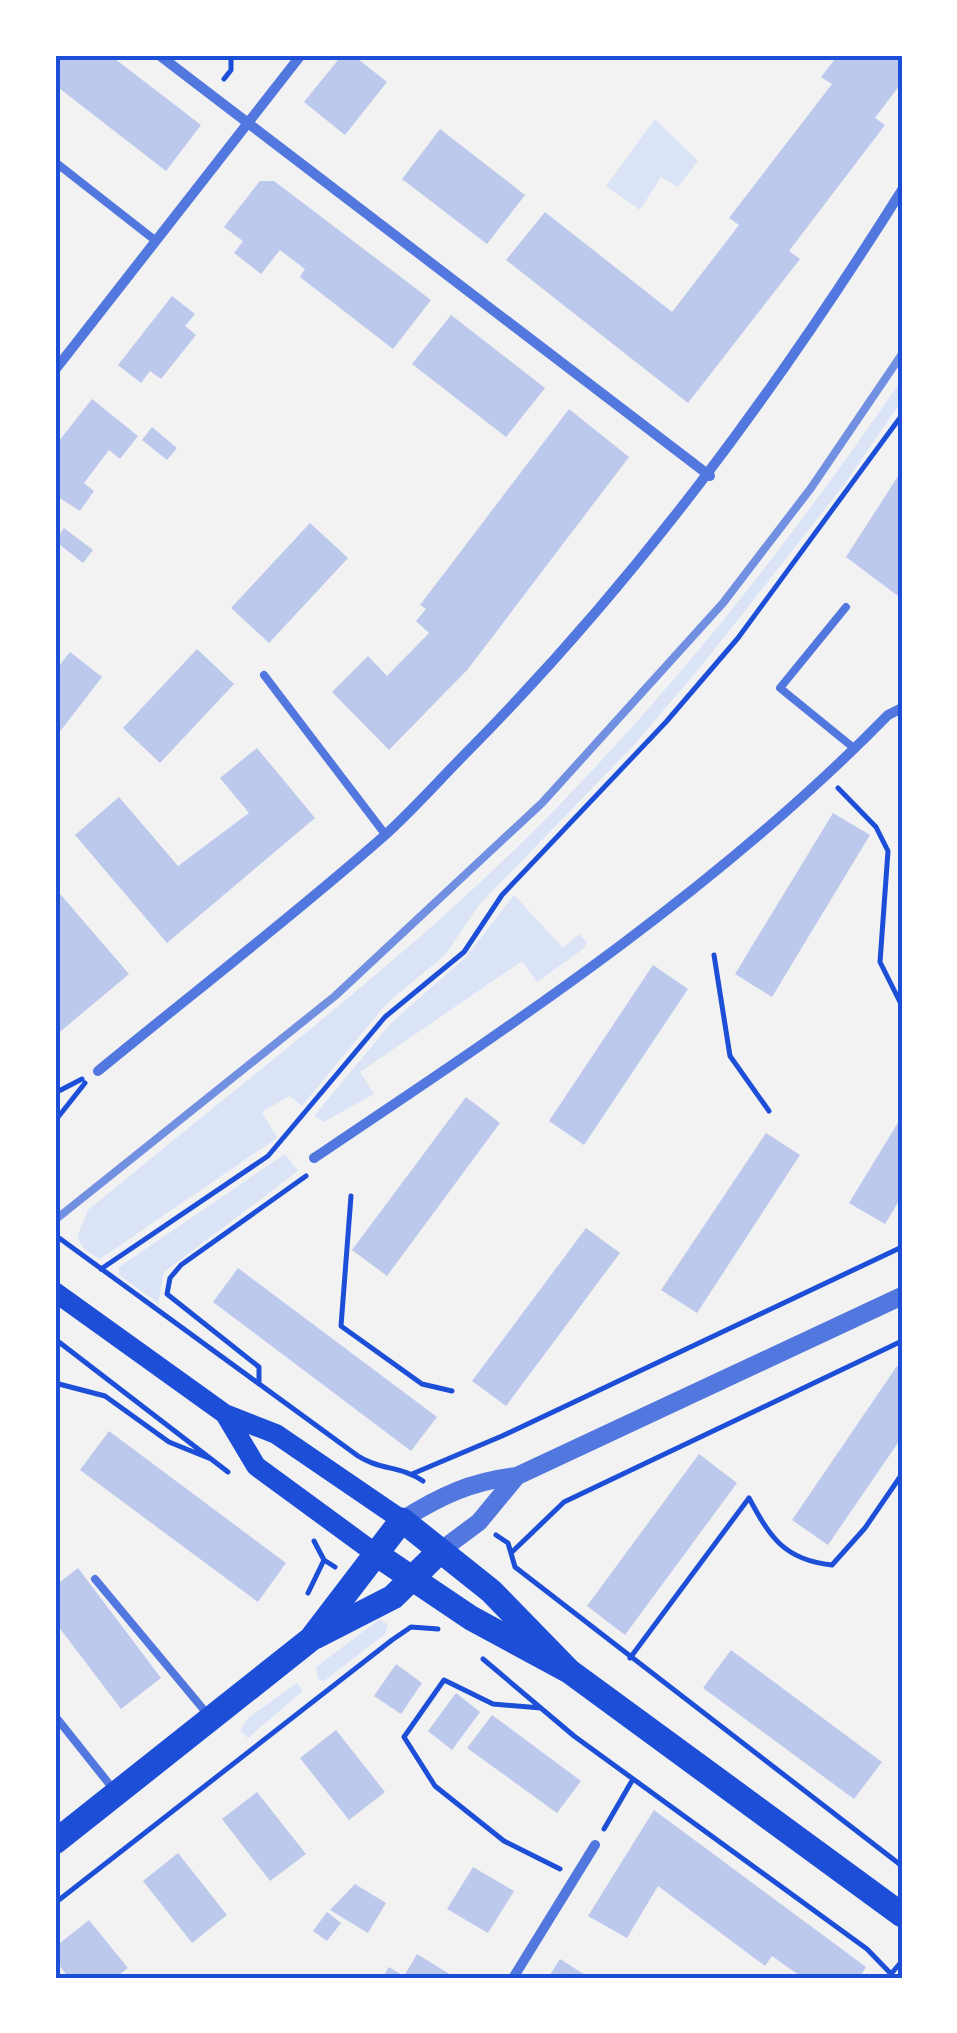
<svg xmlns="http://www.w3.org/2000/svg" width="957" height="2033" viewBox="0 0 957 2033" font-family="'Roboto Condensed',sans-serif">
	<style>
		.green { fill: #dbe4f7 }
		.building { fill: #bdc9ec }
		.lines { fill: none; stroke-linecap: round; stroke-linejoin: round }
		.path { stroke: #1d4ed8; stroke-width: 5 }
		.service { stroke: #5277de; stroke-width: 8 }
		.minor { stroke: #5277de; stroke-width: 10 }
		.tertiary { stroke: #5277de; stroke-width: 18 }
		.secondary { stroke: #1d4ed8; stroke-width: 20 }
		.primary { stroke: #1d4ed8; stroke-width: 25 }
		.rail { stroke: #7290e2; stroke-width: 8 }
		.neatline { fill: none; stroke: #1d4ed8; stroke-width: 4 }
	</style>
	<rect width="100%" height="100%" fill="#f2f2f2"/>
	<path class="green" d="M655 119 698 161 678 187 661 177 640 210 606 186Z
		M902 379V400L844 485 702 665 633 746 479 905 445 955 387 1003 302 1106 289 1096 262 1112 277 1138 100 1259 84 1249 77 1237 88 1210C199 1118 313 1030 422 935 606 775 765 580 902 379Z
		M514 895 563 948 579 934 587 942 583 949 537 982 522 961 360 1072 374 1094 324 1122 314 1116 392 1022 465 958Z
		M285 1154 298 1171 164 1272 158 1303 119 1275V1267Z
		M380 1619 388 1625 385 1634 324 1681 318 1679 316 1667Z
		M297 1683 303 1691 248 1738 240 1731 248 1718Z"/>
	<path class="building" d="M55 55H110L201 125 166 171 55 85Z
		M342 55H353L387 82 345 135 304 102Z
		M838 55H902V82L875 118 885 125 789 251 800 259 688 403 506 260 545 212 672 312 739 225 729 218 832 84 821 77Z
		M440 129 525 195 487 244 402 179Z
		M260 181H274L431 300 393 349 300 277 305 269 280 250 261 274 234 253 243 241 224 227Z
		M172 296 195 314 185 326 196 335 161 379 150 371 141 383 118 365Z
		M451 315 545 388 506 437 412 364Z
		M92 399 138 436 120 459 109 450 84 483 94 491 80 511 55 495V446Z
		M569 409 629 457 468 669 389 750 332 692 368 656 387 676 429 633 416 621 426 609 420 605Z
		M152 427 177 448 167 460 142 440Z
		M902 470V599L846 557Z
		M310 523 348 558 269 643 231 608Z
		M64 528 93 550 83 563 55 541Z
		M197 649 234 684 160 763 123 728Z
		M70 652 102 677 55 738V671Z
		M257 748 315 818 167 943 75 835 119 797 178 866 249 813 220 778Z
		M833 813 870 835 772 997 735 974Z
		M55 888 129 974 55 1036 57 972Z
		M653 965 688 989 584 1145 549 1121Z
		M466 1097 500 1123 387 1276 352 1250Z
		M902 1116V1196L885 1224 849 1203Z
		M766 1133 800 1155 697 1313 661 1290Z
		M586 1228 620 1253 506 1406 472 1381Z
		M238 1268 437 1417 411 1451 213 1302Z
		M897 1366 902 1369V1437L828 1545 792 1520Z
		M109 1431 286 1563 258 1602 80 1470Z
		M699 1454 737 1483 625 1635 587 1606Z
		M78 1568 161 1678 121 1709 55 1622V1586Z
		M731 1650 882 1762 854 1799 703 1688Z
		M396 1664 422 1683 401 1714 374 1696Z
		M456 1693 480 1712 452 1750 428 1731Z
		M492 1715 581 1781 557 1813 467 1748Z
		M336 1730 385 1792 349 1820 300 1758Z
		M257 1792 306 1854 270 1881 222 1819Z
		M654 1810 866 1967 859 1978H803L772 1956 765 1966 658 1886 627 1938 588 1916Z
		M178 1853 227 1915 192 1943 143 1881Z
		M473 1867 514 1891 488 1933 447 1909Z
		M355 1884 386 1903 368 1933 330 1910Z
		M327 1912 341 1923 327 1941 313 1931Z
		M89 1920 128 1968 115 1978H69L55 1960V1947Z
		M417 1954 456 1978H382L389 1967 404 1976Z
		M560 1959 590 1978H548Z"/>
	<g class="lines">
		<path class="path" d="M224 79 231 70V55
			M838 788 876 827 888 851 880 962 902 1006
			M714 955 730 1056 769 1111
			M55 1093 82 1079
			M55 1121 85 1083
			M351 1196 341 1326 422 1384 452 1391
			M55 1235 358 1456C379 1470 402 1466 423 1481
			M101 1269 268 1156 385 1017 464 952 502 895 666 722 738 638 902 415
			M55 1339 228 1472
			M55 1383 105 1396 169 1442 211 1459
			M259 1384V1367L167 1294 170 1278 181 1265 306 1176
			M412 1474 502 1436 902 1247
			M496 1535 508 1543 515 1567 902 1866
			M314 1541 324 1560 335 1567
			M511 1553 564 1502 902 1341
			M308 1593 324 1560
			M630 1658 749 1498C770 1537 784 1560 832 1565L865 1528 902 1474
			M483 1659 574 1736 867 1949 895 1978
			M541 1708 493 1704 444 1680 404 1737 435 1786 504 1841 560 1869
			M604 1829 633 1779
			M55 1903 392 1640 411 1627 438 1629
			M891 1974 902 1961"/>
		<path class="service" d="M55 162 156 241
			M846 607 780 688 855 749
			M264 675 385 834
			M95 1579 209 1716
			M55 1716 114 1790"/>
		<path class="minor" d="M159 55 710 476
			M55 370 301 55
			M98 1071C193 993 292 917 384 836 414 809 441 778 469 750 637 580 775 392 902 190
			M314 1158C514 1024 719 888 888 715L902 708
			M513 1978 595 1845"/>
		<path class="tertiary" d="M402 1520C440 1496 472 1481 517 1476L902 1296
			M440 1551 479 1522 517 1476"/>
		<path class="secondary" d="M55 1292 225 1414 276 1434 402 1520
			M225 1414 256 1466 376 1554"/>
		<path class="primary" d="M376 1554 471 1618 569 1671 902 1915
			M315 1637 393 1597 440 1551
			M55 1842 311 1639 402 1520 491 1591 569 1671"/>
		<path class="rail" d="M55 1220 335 996 542 803 723 603 811 488 902 354"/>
	</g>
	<rect width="957" height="2033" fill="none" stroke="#ffffff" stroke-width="115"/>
	<rect x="58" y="58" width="842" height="1918" class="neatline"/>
</svg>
